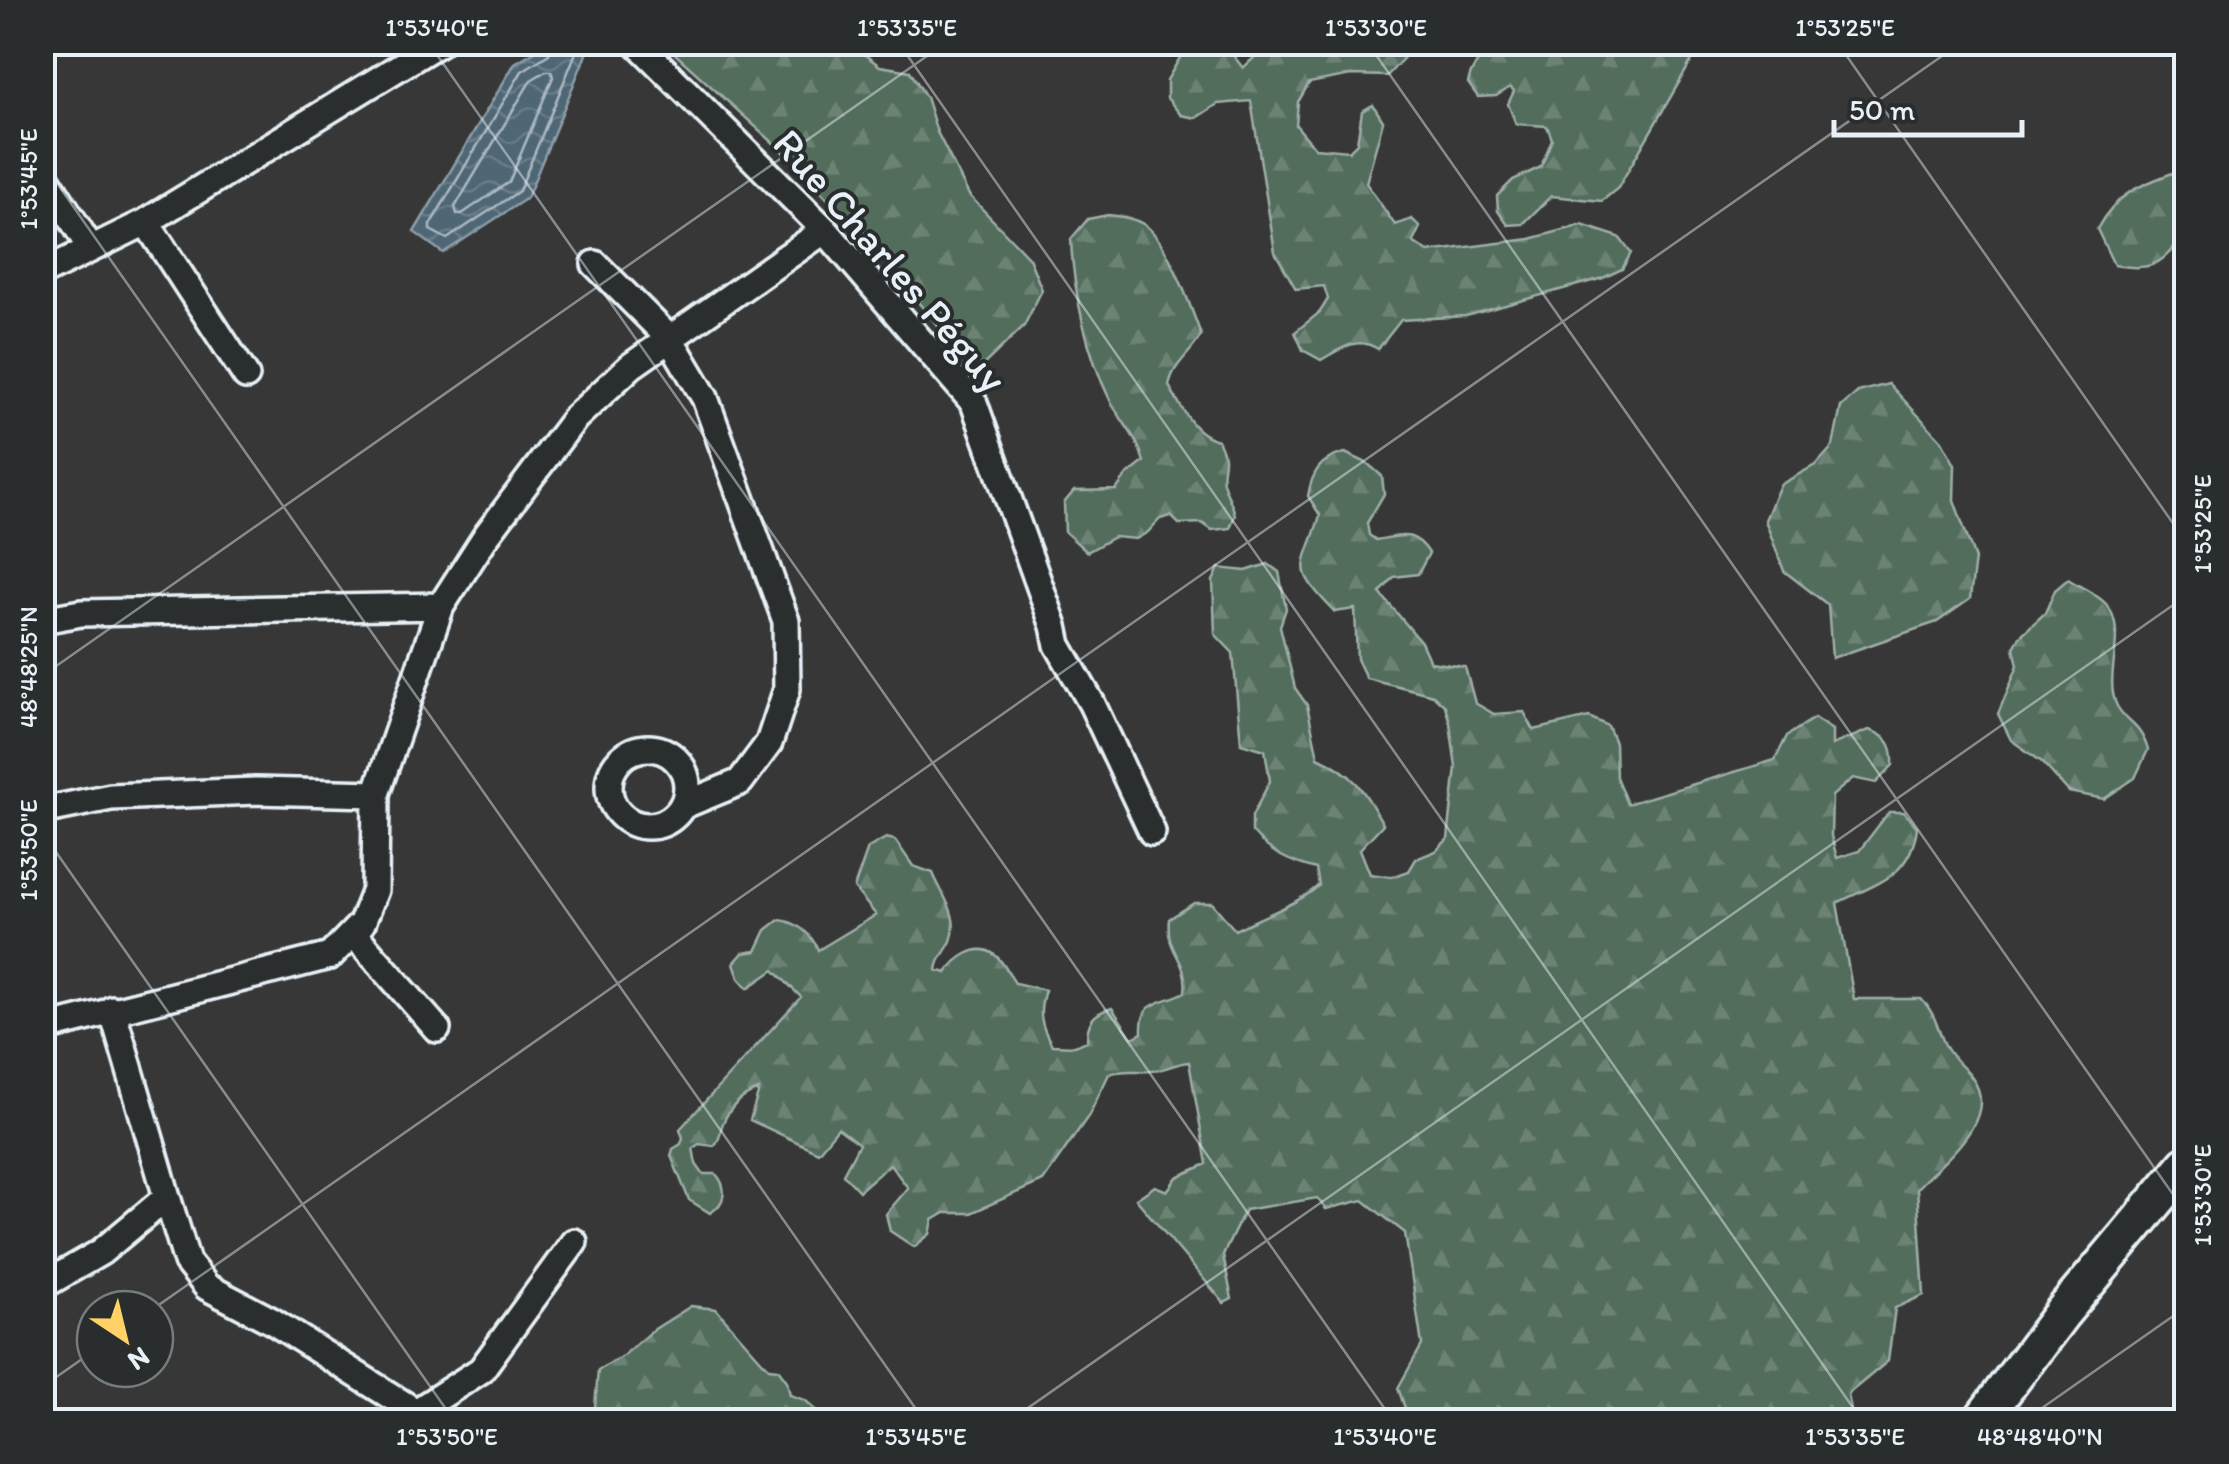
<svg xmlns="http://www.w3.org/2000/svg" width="2229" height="1464" viewBox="0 0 2229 1464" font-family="Itim,sans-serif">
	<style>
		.forest { fill: url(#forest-firs); stroke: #9eafaa; stroke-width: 2.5 }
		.water { fill: url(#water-waves); stroke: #8c9ea9; stroke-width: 2.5 }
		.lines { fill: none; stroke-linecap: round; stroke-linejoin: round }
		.shore { stroke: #abb9c3; stroke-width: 2.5 }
		.minor-casing { stroke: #e8f1f8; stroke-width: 32 }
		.secondary-casing { stroke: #e8f1f8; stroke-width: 42 }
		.minor { stroke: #2a2d2e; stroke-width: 25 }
		.secondary { stroke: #2a2d2e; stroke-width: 35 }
		.ticks { fill: none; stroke: #e8f1f8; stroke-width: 2.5; stroke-opacity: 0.45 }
		.labels { text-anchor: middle; stroke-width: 8; stroke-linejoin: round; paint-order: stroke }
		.street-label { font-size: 42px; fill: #e8f1f8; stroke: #2a2d2e }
		.neatline { fill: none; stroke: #e8f1f8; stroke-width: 4 }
		.ticks-label { font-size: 25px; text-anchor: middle; fill: #e8f1f8 }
	</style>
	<defs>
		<pattern id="forest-firs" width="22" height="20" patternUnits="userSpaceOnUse" patternTransform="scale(2.5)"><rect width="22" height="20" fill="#536d5c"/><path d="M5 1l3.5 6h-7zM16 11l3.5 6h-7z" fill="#6c8274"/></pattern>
		<pattern id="water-waves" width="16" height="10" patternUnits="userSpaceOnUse" patternTransform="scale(2.5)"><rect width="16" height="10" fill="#4f6674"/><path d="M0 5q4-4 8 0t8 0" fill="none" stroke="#687c89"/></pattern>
	</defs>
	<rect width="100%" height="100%" fill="#383737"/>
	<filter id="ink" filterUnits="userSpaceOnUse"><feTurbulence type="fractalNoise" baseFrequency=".01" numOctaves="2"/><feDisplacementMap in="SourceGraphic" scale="20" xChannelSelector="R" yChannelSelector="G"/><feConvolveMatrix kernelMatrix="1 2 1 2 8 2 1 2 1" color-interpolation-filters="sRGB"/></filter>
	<g filter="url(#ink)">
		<path class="forest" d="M663 43H849L880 66 910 71 926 97 937 132 969 195 1029 258 1042 290 1024 326 976 372 879 255 788 156Z
			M1261 43H1417L1387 76 1351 75 1309 83 1298 102 1296 125 1315 148 1349 151 1357 143 1362 111 1373 105 1383 121 1366 183 1395 225 1412 219 1420 227 1413 242 1428 252 1530 239 1582 225 1619 237 1631 253 1622 269 1603 278 1466 316 1401 320 1378 349C1357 335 1341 349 1321 360L1303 350 1295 332 1320 312 1328 299 1324 286 1296 289 1275 252 1251 101 1218 104 1196 118 1181 115 1167 98V80L1185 49 1203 44 1228 49 1243 68 1256 56Z
			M1499 43V42L1697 43 1696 53 1618 188 1602 201 1551 196 1523 224 1508 225 1498 211 1497 196 1513 180 1541 167 1552 139 1547 126 1516 124 1508 104 1514 91 1510 87 1496 96 1478 97 1468 83C1472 63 1484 56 1499 43Z
			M2181 170 2186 173V234C2160 264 2155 272 2114 265L2097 229C2117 192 2142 184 2181 170Z
			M1108 215C1122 217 1135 218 1146 226 1169 243 1191 308 1201 335 1191 355 1173 363 1169 386 1182 407 1192 434 1218 440 1230 463 1220 464 1223 482 1225 492 1233 504 1235 515L1230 528 1212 530 1202 523 1179 524 1171 516 1160 519 1148 532 1136 539 1114 537 1087 552 1065 532 1064 503 1074 491 1116 490 1126 476 1144 462C1138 437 1121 422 1110 400 1087 353 1073 291 1071 239L1088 219Z
			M1889 384 1942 441 1955 465 1954 500 1975 559 1970 599 1937 622 1832 658 1828 605 1784 571 1765 520 1780 485 1817 464 1833 446 1841 407 1858 392Z
			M1345 453 1367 463 1382 476 1384 494 1367 523 1369 535 1376 540C1401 536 1413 529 1429 553L1418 574 1394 577 1380 593 1421 642 1430 662 1465 667 1475 703 1494 714 1524 712 1534 730 1589 717 1608 726 1615 743 1616 777 1627 804 1775 760 1787 736 1814 718 1832 730V745L1869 730C1888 736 1894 745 1893 765L1876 783 1853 778 1832 796 1831 836 1837 858 1859 851 1889 812H1904L1917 827C1911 877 1877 883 1837 903L1854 999H1921C1936 1013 1937 1029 1946 1047 1953 1060 1964 1067 1972 1078 2002 1118 1941 1163 1917 1188L1924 1295 1895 1308 1888 1361 1848 1394 1853 1421H1417L1405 1408 1398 1388 1422 1345 1405 1233 1363 1200 1326 1209 1317 1198 1245 1210 1223 1255 1232 1299 1224 1303 1136 1199 1155 1186 1167 1191 1177 1177 1207 1164 1189 1062C1175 1063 1163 1071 1150 1071 1134 1072 1124 1069 1109 1074L1089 1115 1043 1181 971 1213H945L933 1220 930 1234 914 1247 890 1231 886 1214 908 1188 890 1164 859 1191 843 1174 859 1144 838 1128 818 1152 750 1120 759 1090C743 1095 730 1107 723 1123 719 1133 722 1137 714 1146L699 1144 693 1148 696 1164 703 1174H716C728 1188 726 1203 710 1213L689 1200 671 1156 673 1149 681 1144 683 1138 680 1129 801 997 774 970 748 988 739 978 734 963 743 953 756 951 766 930 779 920C796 921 812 934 818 950L876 915 854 888 868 848 886 838 895 840 913 866 933 873C941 894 961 916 951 941 946 952 938 958 937 970L946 973C955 959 977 941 995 955 1003 961 1009 974 1015 983L1045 990C1038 1012 1040 1025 1052 1045L1075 1046 1087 1041C1087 1022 1093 1013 1112 1008L1132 1038 1142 1033C1140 999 1161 1005 1185 992 1189 958 1165 954 1169 919L1194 903H1212L1235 930C1260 917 1301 903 1319 885L1316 869C1289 862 1270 853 1252 832V816L1270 781 1265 750 1241 743 1233 653 1215 634 1213 581 1219 568 1246 571 1268 564 1279 572 1286 609 1280 626 1295 688 1307 705 1318 757C1355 774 1363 789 1383 824L1360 849 1370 874 1392 877 1409 871 1416 859 1436 851 1448 839 1456 767 1450 723 1445 706 1433 695 1366 678 1357 659 1355 609 1335 612C1288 565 1305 569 1320 515L1308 496C1312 472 1320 459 1345 453Z
			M2068 579C2080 587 2099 595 2107 605 2129 633 2102 676 2117 706 2127 724 2140 723 2148 750L2135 778 2104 799 2069 792 2042 762 2011 740 1998 714 2018 665 2014 648 2020 636 2045 613 2055 590Z
			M691 1306 716 1309 762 1361 769 1368 778 1369 787 1381 790 1395 805 1400 816 1410 814 1421H588L595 1407 598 1370 623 1356 650 1332Z"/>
		<path class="water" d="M550 42 582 43 587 52 527 198 443 253 414 232 515 63Z"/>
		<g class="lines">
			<path class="shore" d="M552 42 549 54 522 71 430 225V230L447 239 519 191 575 55 574 42
				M546 71H551L553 77 509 182 462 214H457L455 207 531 80Z"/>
			<defs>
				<path id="minor" d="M636 42 825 230 974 403 1054 626 1058 645 1092 704 1152 832
					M42 171 91 249
					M146 222 246 376
					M595 264 670 339 705 398 786 621 787 689 769 743 740 782 682 806
					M42 273 146 222 440 42
					M42 620 81 613 441 606
					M609 787a39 39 0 1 1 78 0a39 39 0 1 1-78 0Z
					M42 811 111 797 256 791 376 794
					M354 934 437 1029
					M42 1029 330 956 362 923 375 890 376 794 441 606 486 536 575 418 631 366 825 230
					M167 1197 187 1262 207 1287 272 1321 416 1412 410 1422
					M51 1281 101 1252 167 1197 112 1009
					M416 1412 481 1370 574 1242"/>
				<path id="secondary" d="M1980 1422 2062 1313 2186 1165"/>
			</defs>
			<use href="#minor" class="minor-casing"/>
			<use href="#secondary" class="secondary-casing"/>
			<use href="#minor" class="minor"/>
			<use href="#secondary" class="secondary"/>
		</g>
	</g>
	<path class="ticks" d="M428 42 1394 1422M898 42 1863 1422M1367 42 2186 1213M1837 42 2186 542M42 162 925 1422M42 676 947 42M42 832 455 1422M153 1309 1962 42M42 1387 95 1350M1008 1422 2186 596M2022 1422 2186 1307"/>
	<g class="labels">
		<g class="street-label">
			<text transform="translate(891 260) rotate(49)" y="15">Rue Charles Péguy</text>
		</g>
	</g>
	<rect width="2229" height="1464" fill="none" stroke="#2a2d2e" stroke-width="110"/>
	<g transform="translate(125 1339) rotate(145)"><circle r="48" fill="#2a2d2e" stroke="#767b7f" stroke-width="2.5"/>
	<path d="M0-8L18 38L0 25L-18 38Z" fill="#ffd166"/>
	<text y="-15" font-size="28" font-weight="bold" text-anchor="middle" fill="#e8f1f8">N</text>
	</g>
	<path d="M1834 120v15h188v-15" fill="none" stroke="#e8f1f8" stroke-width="5"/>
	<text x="1849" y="120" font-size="30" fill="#e8f1f8" stroke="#2a2d2e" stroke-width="8" paint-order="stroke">50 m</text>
	<rect x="55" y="55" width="2119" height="1354" class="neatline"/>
	<g class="ticks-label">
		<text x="437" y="36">1°53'40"E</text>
		<text x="907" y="36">1°53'35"E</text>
		<text x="1376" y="36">1°53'30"E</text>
		<text x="1845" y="36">1°53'25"E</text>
		<text transform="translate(28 179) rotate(-90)" y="9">1°53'45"E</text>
		<text transform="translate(2202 524) rotate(-90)" y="9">1°53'25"E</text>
		<text transform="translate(28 667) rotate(-90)" y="9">48°48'25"N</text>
		<text transform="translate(28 850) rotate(-90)" y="9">1°53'50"E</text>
		<text transform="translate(2202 1195) rotate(-90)" y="9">1°53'30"E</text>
		<text x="447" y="1445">1°53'50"E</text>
		<text x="916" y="1445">1°53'45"E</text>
		<text x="1385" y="1445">1°53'40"E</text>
		<text x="1855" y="1445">1°53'35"E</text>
		<text x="2040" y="1445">48°48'40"N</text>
	</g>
</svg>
